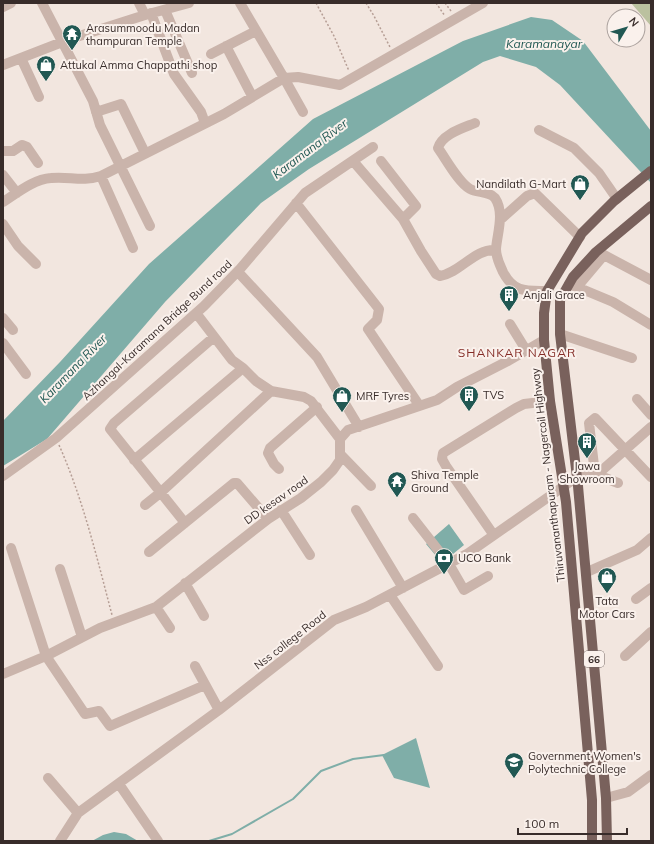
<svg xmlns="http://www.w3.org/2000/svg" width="654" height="844" viewBox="0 0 654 844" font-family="Mulish,sans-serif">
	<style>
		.green { fill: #bbc19f }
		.water { fill: #7faea8 }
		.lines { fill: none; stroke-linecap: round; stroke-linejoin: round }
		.stream { stroke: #7faea8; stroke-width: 2 }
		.path { stroke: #b69e95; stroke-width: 1.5; stroke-dasharray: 2 2; stroke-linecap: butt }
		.minor { stroke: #cab4ab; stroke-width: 10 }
		.major { stroke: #79615c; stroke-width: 10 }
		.labels { text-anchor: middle; stroke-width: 4; stroke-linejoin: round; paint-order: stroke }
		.shield { fill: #faf1ec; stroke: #726764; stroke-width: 1 }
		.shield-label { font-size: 10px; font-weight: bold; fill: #382c2a }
		.poi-label { font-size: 11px; fill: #382c2a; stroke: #faf1ec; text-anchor: start }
		.street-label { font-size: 11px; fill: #382c2a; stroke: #faf1ec }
		.water-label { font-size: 12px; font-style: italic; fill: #215853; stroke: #faf1ec }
		.neighbourhood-label { font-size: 12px; letter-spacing: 1px; fill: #842c26; stroke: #faf1ec }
	</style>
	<rect width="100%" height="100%" fill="#f2e6df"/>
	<path class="green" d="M631 3H651V26Z"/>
	<path class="water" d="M531 17 552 20 583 41 651 131V183L560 85 536 67 500 56 483 62 309 169 261 203 165 302 47 439 3 466V421L60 362 149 264 313 119 463 41Z
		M449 524 464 545 442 563 426 544Z
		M416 738 430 788 394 778 382 755Z
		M114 832 126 834 138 841H92L103 835Z"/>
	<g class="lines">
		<path class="stream" d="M209 841 232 834 293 799 321 771 353 759 384 755"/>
		<path class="path" d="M316 3 334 36 349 71
			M366 3 374 16 390 47
			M436 3 445 16
			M445 3 451 11
			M59 445C83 499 97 558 112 615"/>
		<path class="minor" d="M42 3 93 101 100 125 150 226
			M139 3 145 15
			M240 3 284 78 298 77 340 85 483 3
			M3 7 11 3
			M165 10 192 73
			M151 13 174 74 201 112 205 123
			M226 46 252 96
			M211 54 256 31
			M21 58 39 97
			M3 65 70 39 145 15 189 3
			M96 112 121 104 145 153
			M475 123C463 128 442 134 438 148 446 159 458 182 470 189 477 193 489 191 495 198 505 213 497 234 496 249 496 258 500 265 503 272 514 293 526 291 547 291
			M539 130 574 148 599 173 617 199
			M3 151H13L22 145 27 147 38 163
			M353 161 403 219 421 251 436 274 440 276C460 273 475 248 496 250
			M381 161 416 206 403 219
			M3 175 17 193
			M101 176 133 248
			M3 202C17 193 34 179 51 178 69 176 82 182 101 176L224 114 284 78 303 112
			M296 203 379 309 377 320 368 329 419 405
			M500 220 527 196 535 193 580 237
			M3 224 18 246 36 264
			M238 272 317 357 359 427
			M569 284 577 287 604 255 651 280
			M577 287 613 302 651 325
			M196 313 232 360 243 368 256 381 271 391 304 397 311 401 340 439
			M3 318 13 330
			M510 324 526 350
			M560 334 632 358
			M3 343 26 374
			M637 399 651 415
			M341 455 371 486
			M134 460 243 368
			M279 469 274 464 268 453 270 448 317 407
			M3 476 56 438 204 306 240 269 305 193 373 147
			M618 483 595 474 589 423 595 418 651 477
			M145 505 160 493 271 391
			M281 510 310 555
			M356 510 403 588
			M413 518 449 564 464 590 488 576
			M185 523 110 429 114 423 214 337
			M493 534 446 466 442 459 443 453 516 408 524 404 550 401
			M11 548 46 656 85 714 99 711 110 726 205 685
			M149 552 234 483H237L268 519
			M60 569 82 637
			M587 572 637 550 651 538
			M185 583 204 616
			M390 595 438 666
			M636 599 651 588
			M156 607 170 628
			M625 656 651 632
			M195 666 219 710
			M3 674 46 656 100 628 156 607 268 519 301 498 321 482 333 470 340 460V439L348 430 437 400 457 387 508 361 544 340
			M48 778 78 813
			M119 784 158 841
			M606 798 628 792 651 775
			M60 841 78 813 219 710 334 620 366 607 467 554 577 477 600 472 651 427"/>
		<path class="major" d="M592 841V800L571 559 566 502 550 401 544 340V313L547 291 582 233 614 201 651 171
			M607 841 606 798 578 486 560 334V300L573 277 596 252 651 206"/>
	</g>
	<defs>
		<symbol id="temple-pin" viewBox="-11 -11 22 30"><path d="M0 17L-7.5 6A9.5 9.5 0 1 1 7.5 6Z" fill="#215853" stroke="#faf1ec"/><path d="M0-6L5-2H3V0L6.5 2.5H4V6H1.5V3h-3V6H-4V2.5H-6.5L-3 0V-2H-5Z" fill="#fff"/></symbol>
		<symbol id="shop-pin" viewBox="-11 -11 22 30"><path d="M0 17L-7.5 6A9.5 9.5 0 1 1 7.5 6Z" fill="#215853" stroke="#faf1ec"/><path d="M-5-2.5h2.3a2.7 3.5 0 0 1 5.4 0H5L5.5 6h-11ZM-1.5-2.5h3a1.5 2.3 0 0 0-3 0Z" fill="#fff"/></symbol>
		<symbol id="building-pin" viewBox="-11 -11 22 30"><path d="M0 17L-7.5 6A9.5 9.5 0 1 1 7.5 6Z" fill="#215853" stroke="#faf1ec"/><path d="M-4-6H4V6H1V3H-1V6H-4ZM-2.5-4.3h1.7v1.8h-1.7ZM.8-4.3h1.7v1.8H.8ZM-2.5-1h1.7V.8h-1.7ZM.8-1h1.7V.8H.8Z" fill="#fff"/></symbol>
		<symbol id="bank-pin" viewBox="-11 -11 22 30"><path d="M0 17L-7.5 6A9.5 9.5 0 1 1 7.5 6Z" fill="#215853" stroke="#faf1ec"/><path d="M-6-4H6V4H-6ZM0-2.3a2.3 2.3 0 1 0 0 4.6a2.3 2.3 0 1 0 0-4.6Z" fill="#fff"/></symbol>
		<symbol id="university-pin" viewBox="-11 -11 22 30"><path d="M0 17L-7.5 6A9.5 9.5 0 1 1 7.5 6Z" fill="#215853" stroke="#faf1ec"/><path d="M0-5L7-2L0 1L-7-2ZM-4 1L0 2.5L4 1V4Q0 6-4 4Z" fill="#fff"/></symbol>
	</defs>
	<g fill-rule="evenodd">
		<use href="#temple-pin" x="61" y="23" width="22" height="30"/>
		<use href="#shop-pin" x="35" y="54" width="22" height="30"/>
		<use href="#shop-pin" x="569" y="173" width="22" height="30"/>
		<use href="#building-pin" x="498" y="284" width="22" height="30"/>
		<use href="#building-pin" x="458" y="384" width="22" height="30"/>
		<use href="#shop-pin" x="331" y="385" width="22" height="30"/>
		<use href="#building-pin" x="576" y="431" width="22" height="30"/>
		<use href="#temple-pin" x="386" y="470" width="22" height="30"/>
		<use href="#bank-pin" x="433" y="547" width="22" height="30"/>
		<use href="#shop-pin" x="596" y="566" width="22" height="30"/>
		<use href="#university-pin" x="503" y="751" width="22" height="30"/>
	</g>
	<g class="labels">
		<rect class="shield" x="584" y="651" width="20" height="16" rx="3"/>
		<g class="shield-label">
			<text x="594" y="663">66</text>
		</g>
		<g class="poi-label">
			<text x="86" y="32">Arasummoodu Madan<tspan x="86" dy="13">thampuran Temple</tspan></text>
			<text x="60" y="69">Attukal Amma Chappathi shop</text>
			<text x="566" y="188" text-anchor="end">Nandilath G-Mart</text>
			<text x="523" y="299">Anjali Grace</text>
			<text x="483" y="399">TVS</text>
			<text x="356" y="400">MRF Tyres</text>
			<text x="587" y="470" text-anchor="middle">Jawa<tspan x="587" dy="13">Showroom</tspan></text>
			<text x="411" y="479">Shiva Temple<tspan x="411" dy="13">Ground</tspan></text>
			<text x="458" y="562">UCO Bank</text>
			<text x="607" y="605" text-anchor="middle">Tata<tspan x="607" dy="13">Motor Cars</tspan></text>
			<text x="528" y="760">Government Women's<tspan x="528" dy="13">Polytechnic College</tspan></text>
		</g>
		<g class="street-label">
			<text transform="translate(157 330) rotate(-43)" y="4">Azhangal-Karamana Bridge Bund road</text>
			<text transform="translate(548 475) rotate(-97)" y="4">Thiruvananthapuram - Nagercoil Highway</text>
			<text transform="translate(276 500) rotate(-35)" y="4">DD kesav road</text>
			<text transform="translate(290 640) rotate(-38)" y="4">Nss college Road</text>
		</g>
		<g class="water-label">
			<text x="544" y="48">Karamanayar</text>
			<text transform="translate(310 149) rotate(-37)" y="4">Karamana River</text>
			<text transform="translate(73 369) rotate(-46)" y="4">Karamana River</text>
		</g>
		<g class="neighbourhood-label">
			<text x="517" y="357">SHANKAR NAGAR</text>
		</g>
	</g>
	<rect width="654" height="844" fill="none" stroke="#382c2a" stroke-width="8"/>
	<g transform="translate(626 28) rotate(52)"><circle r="19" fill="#faf1ec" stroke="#aca29e"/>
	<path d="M0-3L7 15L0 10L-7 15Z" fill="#215853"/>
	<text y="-6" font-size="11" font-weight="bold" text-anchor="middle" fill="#382c2a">N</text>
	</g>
	<path d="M518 828v6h109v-6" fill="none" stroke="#382c2a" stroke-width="2"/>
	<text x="524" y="828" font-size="12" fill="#382c2a" stroke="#faf1ec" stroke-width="3" paint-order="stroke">100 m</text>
</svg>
